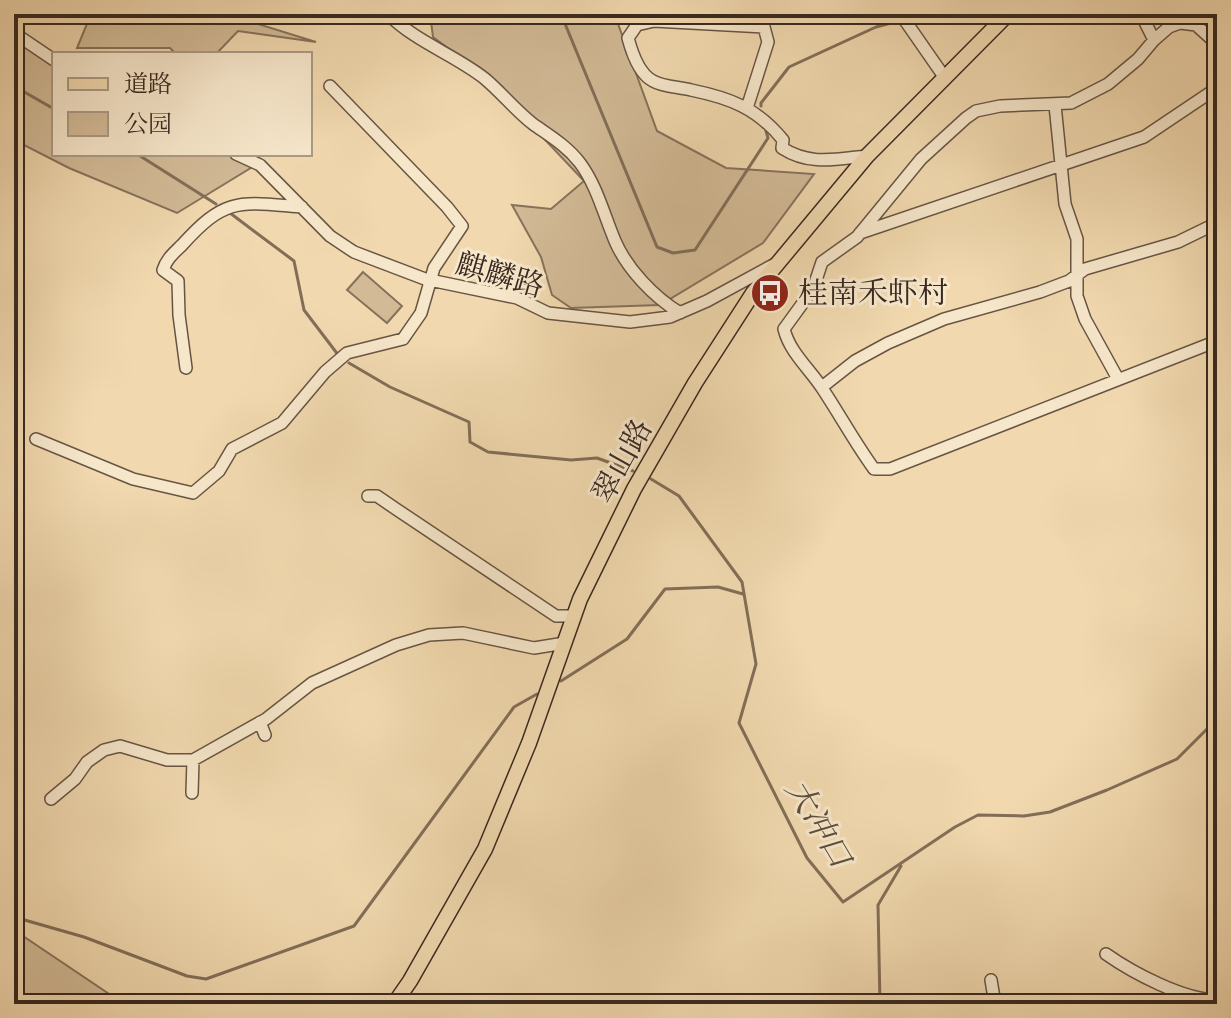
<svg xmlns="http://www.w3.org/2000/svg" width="1231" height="1018" viewBox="0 0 1231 1018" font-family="Vollkorn,'Noto Serif SC',serif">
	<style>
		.green { fill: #d2ba96; stroke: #86725b; stroke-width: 2 }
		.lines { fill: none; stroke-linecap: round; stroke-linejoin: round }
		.stream { stroke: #826e58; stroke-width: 3 }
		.minor-casing { stroke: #675544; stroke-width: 14 }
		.major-casing { stroke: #392920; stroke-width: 17 }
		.minor { stroke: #f6e6ca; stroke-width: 11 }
		.major { stroke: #f1d8ae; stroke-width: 14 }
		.labels { text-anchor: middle; stroke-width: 6; stroke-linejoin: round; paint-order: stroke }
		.street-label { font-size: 30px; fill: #392920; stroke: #f6e6ca }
		.poi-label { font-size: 30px; fill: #392920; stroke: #f6e6ca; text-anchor: start }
		.water-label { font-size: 32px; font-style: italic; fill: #5d4c3c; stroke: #f6e6ca }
	</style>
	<rect width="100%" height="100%" fill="#f1d8ae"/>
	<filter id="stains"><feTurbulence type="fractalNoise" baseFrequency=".0025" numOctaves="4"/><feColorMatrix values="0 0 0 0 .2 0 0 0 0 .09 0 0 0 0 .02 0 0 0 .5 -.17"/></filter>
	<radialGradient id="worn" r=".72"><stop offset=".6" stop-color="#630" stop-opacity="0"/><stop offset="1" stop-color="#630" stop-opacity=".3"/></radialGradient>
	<path class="green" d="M91 14H226L316 42 238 31 216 54H176L170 48H77Z
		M430 14H625L617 21 657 131 726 168 814 174 763 243 660 305 571 308 552 295 541 257 512 205 551 209 584 181 483 74 433 37Z
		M14 38 54 67V154H245L254 166 177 213 69 168 14 140Z
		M363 272 402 306 387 323 347 290Z
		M14 930 124 1004H14Z"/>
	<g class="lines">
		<path class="stream" d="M561 14 657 247 673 253 695 250 768 138 766 131
			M914 18 931 14
			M14 86 54 109
			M761 106V103L789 67 876 27 895 22
			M137 154 216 204
			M230 213 294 261 304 310 339 356
			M349 363 390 387 469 422 470 442 488 452 571 460 597 458 633 471
			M651 479 679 496 742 582 756 664 739 723 807 858 843 902 955 827 978 815 1024 816 1050 812 1107 790 1177 759 1217 719
			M561 681 627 639 665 589 718 587 743 594
			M14 917 84 937 187 976 206 979 354 926 514 707 537 694
			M880 1004 878 905 901 866"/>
		<defs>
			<path id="minor" d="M388 14C416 42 453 54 484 78 501 92 515 110 533 124 550 136 567 146 580 163 597 186 604 215 615 241 627 269 654 297 680 313
				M907 14 904 19 945 78
				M1141 14 1154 40
				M1212 14 1217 21
				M14 33 54 60
				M1217 44 1196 25 1180 23 1169 27 1154 40 1138 59 1108 84 1071 103 1000 106 976 111 966 118 921 159 857 237 822 262 813 289 784 329C790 353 809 368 822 388 840 415 855 443 874 469H890L1217 341
				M1055 105 1065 204 1077 239V296L1085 319 1118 379
				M747 108 768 42 764 27 654 21 637 25 628 38C632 53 639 74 653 81 663 87 680 87 691 90 730 98 757 108 783 140L782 148C810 166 836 159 867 156
				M236 154 260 165 330 236 354 252 425 279 517 298 548 313 630 322 670 317 707 301 775 264
				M860 233 1144 137 1217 88
				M186 368 179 315 178 281 163 270C167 258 174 253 182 245 226 196 240 202 302 207
				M822 387 855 361 888 343 944 319 1040 292 1069 281 1085 269 1178 242 1217 223
				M36 439 133 479 193 493 219 471 232 449 282 423 325 372 347 353 403 339 421 313 434 268 462 226 447 207 330 86
				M368 496H377L396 509 556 616H574
				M260 722 265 735
				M192 793 193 760
				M51 799 75 779 87 762 104 750 120 746 167 760H193L266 719 312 683 396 645 429 635 463 633 534 648 565 643
				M1106 954C1133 973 1184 1000 1217 1000
				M991 980 995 1004"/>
			<path id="major" d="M394 1004 410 981 485 849 529 743 580 599 634 489 695 383 753 293 867 156 1008 14"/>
		</defs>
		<use href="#minor" class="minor-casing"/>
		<use href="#major" class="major-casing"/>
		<use href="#minor" class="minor"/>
		<use href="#major" class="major"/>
	</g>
	<defs>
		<symbol id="bus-disc" viewBox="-11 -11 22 22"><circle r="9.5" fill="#8f2418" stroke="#f6e6ca"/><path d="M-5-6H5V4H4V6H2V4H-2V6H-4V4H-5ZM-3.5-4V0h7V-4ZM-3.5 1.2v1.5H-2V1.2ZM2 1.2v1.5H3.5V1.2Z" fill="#fff"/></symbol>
	</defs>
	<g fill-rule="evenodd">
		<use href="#bus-disc" x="748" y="271" width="44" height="44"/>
	</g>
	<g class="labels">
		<g class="street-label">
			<text transform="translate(500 275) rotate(16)" y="10">麒麟路</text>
			<text transform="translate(622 461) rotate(-61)" y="10">翠山路</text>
		</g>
		<g class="poi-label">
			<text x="798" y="303">桂南禾虾村</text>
		</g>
		<g class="water-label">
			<text transform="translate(819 823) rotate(59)" y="11">大冲口</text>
		</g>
	</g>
	<rect width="1231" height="1018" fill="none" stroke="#f1d8ae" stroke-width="48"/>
	<rect x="16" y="16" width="1199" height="986" fill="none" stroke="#392920" stroke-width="4"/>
	<rect x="24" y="24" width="1183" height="970" fill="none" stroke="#392920" stroke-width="2"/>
	<rect x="52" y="52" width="260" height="104" fill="#f6e6ca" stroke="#aa9a86" stroke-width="2"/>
	<rect x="68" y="78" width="40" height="12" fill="#f1d8ae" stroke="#aa9a86" stroke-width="2"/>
	<text x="124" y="92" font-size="24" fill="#392920">道路</text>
	<rect x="68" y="112" width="40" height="24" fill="#d2ba96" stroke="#aa9a86" stroke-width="2"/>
	<text x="124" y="132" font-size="24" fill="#392920">公园</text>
	<rect width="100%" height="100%" filter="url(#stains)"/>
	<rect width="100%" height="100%" fill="url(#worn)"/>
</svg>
